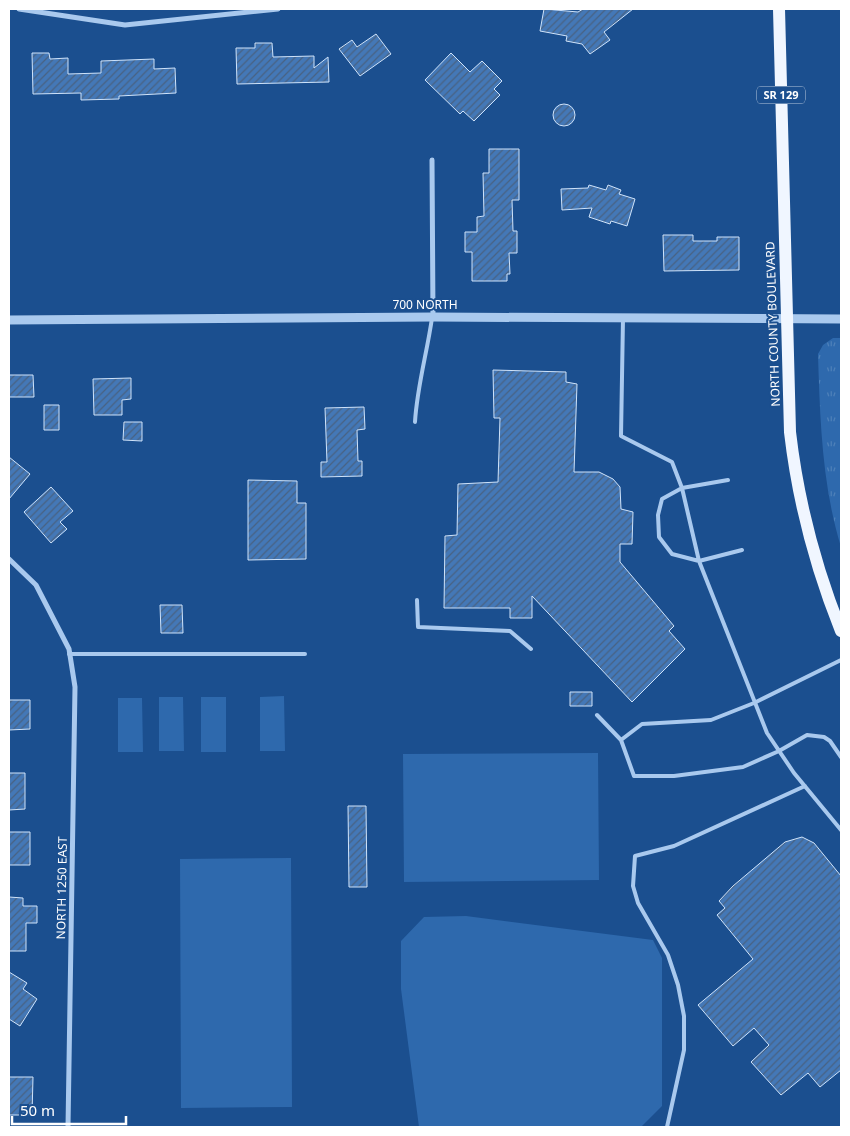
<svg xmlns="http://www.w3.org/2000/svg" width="850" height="1136" viewBox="0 0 850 1136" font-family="'Noto Sans',sans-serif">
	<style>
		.grass { fill: url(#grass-tufts) }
		.garden { fill: #2e69ad }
		.building { fill: url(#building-hatch); stroke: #cfe3fa }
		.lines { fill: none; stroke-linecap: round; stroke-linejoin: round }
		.service { stroke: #a9c9ee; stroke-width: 4 }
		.minor { stroke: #a9c9ee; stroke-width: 5 }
		.tertiary { stroke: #a9c9ee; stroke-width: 9 }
		.primary { stroke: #f0f6ff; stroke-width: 12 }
		.labels { text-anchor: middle; stroke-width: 4; stroke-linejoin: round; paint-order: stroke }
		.shield { fill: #1b4f8f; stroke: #bbcadd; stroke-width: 1 }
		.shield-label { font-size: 11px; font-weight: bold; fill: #fff }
		.street-label { font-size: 12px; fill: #fff; stroke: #1b4f8f }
	</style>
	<defs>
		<pattern id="grass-tufts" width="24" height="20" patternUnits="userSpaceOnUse" patternTransform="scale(1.25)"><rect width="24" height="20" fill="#2e69ad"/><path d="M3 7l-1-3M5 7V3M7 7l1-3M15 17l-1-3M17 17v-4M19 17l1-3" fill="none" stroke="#4d80b9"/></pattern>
		<pattern id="building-hatch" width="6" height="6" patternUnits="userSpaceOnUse" patternTransform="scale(1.25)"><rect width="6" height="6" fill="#4478b7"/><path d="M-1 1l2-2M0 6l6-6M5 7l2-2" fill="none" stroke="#486282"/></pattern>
	</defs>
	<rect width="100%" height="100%" fill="#1b4f8f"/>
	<path class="grass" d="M833 338H841V547C822 485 820 419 818 354L823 345Z"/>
	<path class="garden" d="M284 696 285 751H260V697Z
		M159 697H183L184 751H159Z
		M201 697H226V752H201Z
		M118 698H142L143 752H118Z
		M598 753 599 880 404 882 403 754Z
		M291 858 292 1107 181 1108 180 859Z
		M466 916 653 940 662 958V1106L641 1127H419L401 989V941L424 917Z"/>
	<path class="building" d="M544 9 578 12 583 9H633L604 32 610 40 590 54 582 44 566 41 567 36 540 31Z
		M376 34 391 54 360 76 339 49 352 40 357 47Z
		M255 43H272L273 57 314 56V68L328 57 329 82 237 84 236 48H255Z
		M32 53H49L50 59 68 58V74L101 73V61L154 59V69L175 68 176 93 119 96V99L81 100V93L33 94Z
		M451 53 470 72 482 61 502 81 494 89 500 95 474 121 463 111 460 114 425 80Z
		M553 115a11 11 0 1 1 22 0a11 11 0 1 1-22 0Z
		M489 149H519V200H512L513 231H517V253H509L510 274H507V281H472V252H465V232H477V217L484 216 483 173H489Z
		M589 185 606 190 608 185 621 190 619 194 635 199 627 226 611 221 610 224 589 217 592 208 562 210 561 189 588 188Z
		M663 235H693V241H717V237H739V270L664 271Z
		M493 370 566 372V382L577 384 574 472H599L613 479 620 487 621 509 633 512 632 544H620V562L674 626 669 631 685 649 632 702 532 596V618H510V608H444L445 536 457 535 458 484 498 482 500 418H494Z
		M9 375H33L34 397H9Z
		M131 378V399L122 400V415H94L93 379Z
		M44 405H59V430H44Z
		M364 407 365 429 357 430 358 461H362V476L321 477V462H327L325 408Z
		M124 422H142V441L123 440Z
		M9 457 30 474 9 499Z
		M248 480 297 481V503H306V559L248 560Z
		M51 487 73 511 60 522 67 529 51 543 24 512Z
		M160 605H182L183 633H161Z
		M570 692H592V706H570Z
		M9 700H30V729L9 730Z
		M9 773H25V809L9 810Z
		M348 806H366L367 887H349Z
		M9 832H30V865H9Z
		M802 837 814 843 841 876V1070L820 1087 808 1073 781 1095 751 1062 769 1045 754 1028 733 1046 698 1005 753 959 717 915 725 908 719 901 733 886 785 842Z
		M9 897 23 898V906H37V923H26V951H9Z
		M9 972 27 983 23 989 37 999 20 1026 9 1019Z
		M9 1077H33L32 1115H9Z"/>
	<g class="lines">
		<path class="service" d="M623 318 621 436 672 462 682 488 699 561 767 733 794 773 841 830
			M415 422C417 387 427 353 432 318
			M728 480 682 488 662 499 658 515 659 537 672 554 699 561 742 550
			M417 600 418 627 510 631 531 649
			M69 654H305
			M841 660 754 703 711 720 642 724 621 740 634 776H674L743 767 779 751 807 735 824 737 830 741 841 757
			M597 715 621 740
			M667 1127 684 1050V1016L678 985 668 955 638 903 633 886 635 856 674 846 805 786"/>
		<path class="minor" d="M19 9 125 25 278 9
			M432 160 433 317
			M9 559 36 585 69 649 75 687 68 1127"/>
		<path class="tertiary" d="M9 320 433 317 841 319"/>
		<path class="primary" d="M779 9 790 432C798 501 815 566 841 631"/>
	</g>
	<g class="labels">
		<rect class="shield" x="757" y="86.5" width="48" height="17" rx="4"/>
		<g class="shield-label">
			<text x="781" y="99">SR 129</text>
		</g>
		<g class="street-label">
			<text x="425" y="309">700 NORTH</text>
			<text transform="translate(773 324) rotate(-92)" y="4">NORTH COUNTY BOULEVARD</text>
			<text transform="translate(62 888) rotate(-89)" y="4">NORTH 1250 EAST</text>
		</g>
	</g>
	<rect width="850" height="1136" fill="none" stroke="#ffffff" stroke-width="20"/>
	<path d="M12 1116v8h114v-8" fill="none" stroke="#ffffff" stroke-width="2.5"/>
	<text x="20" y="1116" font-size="15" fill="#ffffff" stroke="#1b4f8f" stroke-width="4" paint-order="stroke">50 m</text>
</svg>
